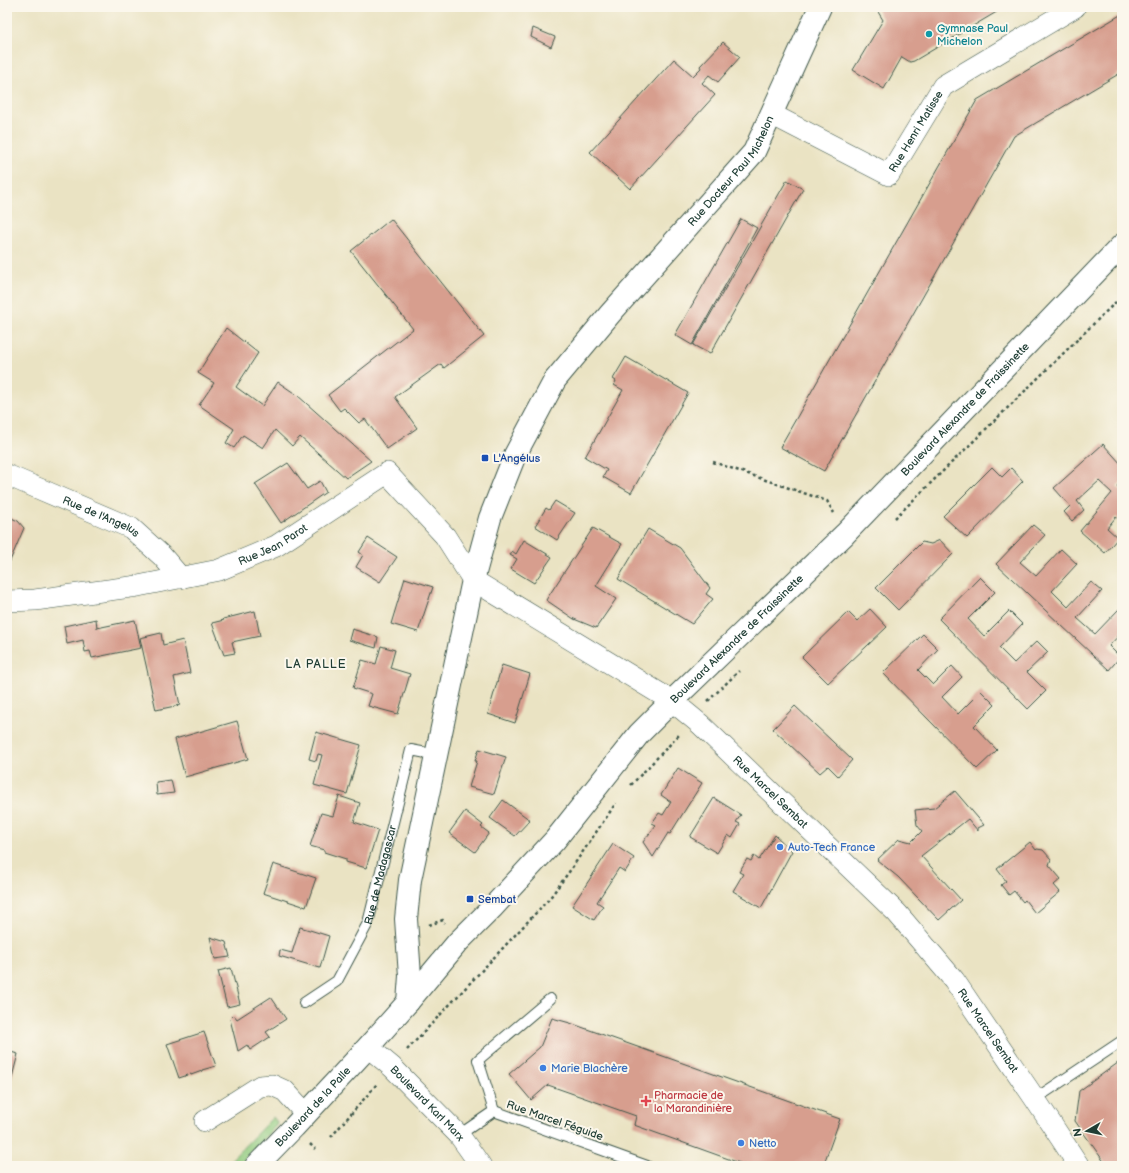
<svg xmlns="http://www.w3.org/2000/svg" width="1129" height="1173" viewBox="0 0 1129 1173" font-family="'Balsamiq Sans',sans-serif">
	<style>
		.green { fill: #91cb7f; stroke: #58845a }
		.building { fill: #d79e8e }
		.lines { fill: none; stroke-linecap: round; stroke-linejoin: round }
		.lane-casing { stroke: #3d5649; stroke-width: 12 }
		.street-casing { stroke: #3d5649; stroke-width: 22 }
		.secondary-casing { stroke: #3d5649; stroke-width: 24 }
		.path { stroke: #3d5649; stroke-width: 2.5; stroke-dasharray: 3 3; stroke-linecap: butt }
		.lane { stroke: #fff; stroke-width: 10 }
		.street { stroke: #fff; stroke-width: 21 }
		.secondary { stroke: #fff; stroke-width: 22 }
		.culture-dot { fill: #0f9aa8; stroke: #fbf7ec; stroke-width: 1.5 }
		.transit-dot { fill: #1a4fb4; stroke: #fbf7ec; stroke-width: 1.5 }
		.shop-dot { fill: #3f7fe0; stroke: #fbf7ec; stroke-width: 1.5 }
		.health-dot { fill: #e0444e; stroke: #fbf7ec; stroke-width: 1.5 }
		.labels { text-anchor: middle; stroke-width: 4; stroke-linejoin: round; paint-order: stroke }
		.culture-label { font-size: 11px; fill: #0d838f; stroke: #fbf7ec; text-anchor: start }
		.street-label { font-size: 11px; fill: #1f3d34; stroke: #fbf7ec }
		.transit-label { font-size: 11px; fill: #164399; stroke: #fbf7ec; text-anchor: start }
		.shop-label { font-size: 11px; fill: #366cbe; stroke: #fbf7ec; text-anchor: start }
		.health-label { font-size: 11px; fill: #be3a42; stroke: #fbf7ec; text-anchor: start }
		.neighbourhood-label { font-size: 12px; letter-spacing: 1px; fill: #1f3d34; stroke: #fbf7ec }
	</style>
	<rect width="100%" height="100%" fill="#fbf7ec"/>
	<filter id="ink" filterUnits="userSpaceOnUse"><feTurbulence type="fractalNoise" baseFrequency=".025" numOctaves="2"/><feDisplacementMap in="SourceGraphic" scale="8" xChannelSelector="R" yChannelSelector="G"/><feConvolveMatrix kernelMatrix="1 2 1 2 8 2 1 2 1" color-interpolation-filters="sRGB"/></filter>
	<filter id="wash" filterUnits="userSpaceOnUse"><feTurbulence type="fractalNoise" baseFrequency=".012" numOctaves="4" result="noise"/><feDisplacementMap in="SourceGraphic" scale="16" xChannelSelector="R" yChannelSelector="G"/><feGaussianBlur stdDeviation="0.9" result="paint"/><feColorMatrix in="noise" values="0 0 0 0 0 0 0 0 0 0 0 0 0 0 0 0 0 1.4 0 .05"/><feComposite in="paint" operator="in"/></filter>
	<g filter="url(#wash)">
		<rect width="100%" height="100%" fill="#eae3c3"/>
		<path class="green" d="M273 1117 277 1122 276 1126 238 1166H225Z"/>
		<g id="blocks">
			<path class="building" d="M875 7H1005L914 61 910 62 902 57 884 89 853 70 883 20Z
				M1122 14V72L1014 136 824 471 780 447 977 100Z
				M533 28 555 37 551 47 531 37Z
				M723 42 740 57 718 82 709 75 702 83 715 95 630 189 590 152 674 59 693 76 701 68 700 66Z
				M787 180 803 189 710 354 693 345Z
				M391 219 484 336 444 368 441 364 395 397 417 428 387 449 365 419 359 423 344 408 340 411 328 395 413 329 351 251Z
				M741 219 757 228 692 345 675 335Z
				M226 328 258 353 236 387 262 406 278 382 297 395 371 461 346 478 300 437 292 446 275 430 263 448 243 435 234 448 226 443 234 429 199 405 214 383 198 373Z
				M626 357 688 393 631 493 603 477 607 470 585 457 623 390 614 385 616 381 613 379Z
				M1103 444 1122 465V482L1117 486 1122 491V522L1116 517 1107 528 1118 538 1105 553 1080 531 1112 493 1099 481 1077 501 1084 510 1072 521 1064 512 1070 506 1054 488Z
				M288 463 307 489 320 481 326 492 281 523 255 484Z
				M992 467 1002 477 1011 468 1023 481 967 538 943 516Z
				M555 501 575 513 557 540 535 526 546 508 549 510Z
				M7 516 18 521 24 528 7 568Z
				M1033 525 1045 535 1020 562 1036 576 1061 549 1077 564 1052 591 1068 607 1091 582 1102 591 1077 618 1095 634 1119 609 1122 612V632L1109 646 1120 657 1109 670 996 564Z
				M593 528 622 544 596 586 616 599 596 628 574 619 546 600Z
				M648 529 680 548 710 588 706 594 713 599 692 624 618 579Z
				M368 538 397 557 380 582 356 567 363 555 359 552Z
				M524 540 552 557 534 583 511 569 517 559 510 555 512 551 516 554Z
				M940 540 953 554 898 610 876 588 922 542 931 544Z
				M980 577 995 592 968 619 984 636 1009 611 1022 624 999 648 1014 663 1037 641 1048 652 1027 672 1046 691 1028 709 939 619Z
				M405 578 433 587 418 632 391 624Z
				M870 609 887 627 828 683 802 657 848 612 857 621Z
				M255 611 260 636 232 642 235 653 224 655 212 623 224 620 223 619Z
				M96 619 97 628 135 620 141 648 92 658 90 651 85 652 83 640 67 644 64 626Z
				M352 629 378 637 376 648 349 640Z
				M161 633 163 645 183 640 190 673 174 677 180 705 156 710 140 638Z
				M923 634 938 649 918 670 933 685 952 666 962 677 942 697 958 714 981 691 995 705 974 726 997 750 977 769 883 673Z
				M381 646 395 650 390 668 410 674 398 714 368 706 372 694 353 688 362 660 376 664Z
				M502 665 530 674 515 723 488 714Z
				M795 706 852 760 838 776 828 766 820 773 773 729Z
				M237 721 248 759 185 777 175 739Z
				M316 732 361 745 347 794 314 785 322 755 318 754 316 761 309 759Z
				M479 749 506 757 494 794 469 787 477 761H475Z
				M678 768 702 783 670 834 668 833 653 857 643 842 656 825 652 823 659 813 663 815 671 802 661 795Z
				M171 780 174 793 157 795 156 782Z
				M955 791 984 825 978 828V831L968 819 921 856 961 900 939 920 898 877 877 860 899 839 911 842 922 831 917 825 915 810 934 808Z
				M339 796 360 803 354 822 378 830 366 868 346 862V859L324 852V850L310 846 321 813 333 816Z
				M714 798 741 815 736 822 740 824 732 838 728 835 717 853 690 837Z
				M503 800 530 820 515 836 490 818Z
				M465 811 483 825 481 827 489 833 475 852 449 833Z
				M775 835 792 851 761 908 733 891 743 874 739 872 747 859 751 861 754 856 759 860Z
				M1030 842 1036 850 1037 849 1043 850 1051 859 1049 865 1061 879 1054 885 1060 892 1035 913 1025 900 1023 902 1014 891 1009 895 1001 885 1006 881 997 869Z
				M613 844 634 858 625 872 619 868 597 902 603 906 594 920 572 906Z
				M273 864 316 878 306 907 263 893Z
				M300 927 329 936 320 968 279 956 280 950 292 953Z
				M210 937 226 942 230 957 215 959Z
				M231 968 240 1004 227 1007 218 971Z
				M271 997 286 1019 266 1032 270 1037 250 1050 247 1045 238 1051 230 1019 234 1015 237 1019Z
				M552 1018 570 1023 840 1119 823 1166H748L634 1125 636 1116 548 1085 531 1100 509 1074 540 1047Z
				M204 1032 216 1066 202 1070V1071L191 1075V1074L179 1078 167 1044Z
				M7 1051 18 1054 10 1085 7 1084Z
				M1122 1060V1166H1107L1075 1121 1079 1091Z"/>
		</g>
	</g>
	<g filter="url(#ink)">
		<use href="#blocks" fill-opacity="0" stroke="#3d5649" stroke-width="1"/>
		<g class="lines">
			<defs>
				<g id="lane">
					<path id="s1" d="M304 1003 337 981 368 923 411 750 437 755"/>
					<path d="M1035 1099 1122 1041"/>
					<path d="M494 1111 647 1166"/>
					<path d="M494 1111 478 1060 550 999"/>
					<path d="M459 1135 494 1111"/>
				</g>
				<g id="street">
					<path id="s2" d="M771 114 889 175 943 86 1075 7"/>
					<path id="s3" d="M7 475 131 528 162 556 181 578"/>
					<path id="s4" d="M7 601 35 600 138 586 219 570 276 546 387 473 445 536 473 580 672 701 700 724 897 913 954 980 1035 1099 1079 1166"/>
					<path id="s5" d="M368 1047 392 1067 459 1135 481 1166"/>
					<path d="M205 1121 260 1086 272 1085 285 1091 306 1114"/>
				</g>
				<g id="secondary">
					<path id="s6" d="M408 1002 410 976 406 919 410 880 473 580 490 518 515 455 555 380 610 314 754 152 820 7"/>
					<path id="s7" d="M256 1166 294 1127 368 1047 408 1002 458 942 492 908 555 840 639 734 672 701 845 534 1122 245"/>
				</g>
			</defs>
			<use href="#lane" class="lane-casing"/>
			<use href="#street" class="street-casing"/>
			<use href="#secondary" class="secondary-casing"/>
			<path class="path" d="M713 462 827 501 834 513
				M895 518 1122 296
				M708 701 739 671
				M631 785 679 735
				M429 925 443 920 445 923
				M407 1050 549 899 569 872 616 803
				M331 1137 377 1084
				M310 1144 315 1149"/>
			<use href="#lane" class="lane"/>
			<use href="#street" class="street"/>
			<use href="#secondary" class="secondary"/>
		</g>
	</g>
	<circle class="culture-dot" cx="929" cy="34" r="4"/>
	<g class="transit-dot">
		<rect x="481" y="454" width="8" height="8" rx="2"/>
		<rect x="466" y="895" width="8" height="8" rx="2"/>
	</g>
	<g class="shop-dot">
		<circle cx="780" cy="847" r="4"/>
		<circle cx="543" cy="1068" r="4"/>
		<circle cx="741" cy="1143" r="4"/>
	</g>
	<path class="health-dot" d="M644 1095h4v4h4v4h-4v4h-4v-4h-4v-4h4z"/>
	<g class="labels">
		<g class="culture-label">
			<text x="937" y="32">Gymnase Paul<tspan x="937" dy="13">Michelon</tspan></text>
		</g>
		<g class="street-label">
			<text dy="4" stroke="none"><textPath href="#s2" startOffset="184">Rue Henri Matisse</textPath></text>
			<text dy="4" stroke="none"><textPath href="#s6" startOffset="920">Rue Docteur Paul Michelon</textPath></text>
			<text dy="4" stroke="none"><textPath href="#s7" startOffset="1038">Boulevard Alexandre de Fraissinette</textPath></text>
			<text dy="4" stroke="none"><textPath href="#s3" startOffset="103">Rue de l'Angelus</textPath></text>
			<text dy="4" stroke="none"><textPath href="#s4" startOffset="274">Rue Jean Parot</textPath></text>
			<text dy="4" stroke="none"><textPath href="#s7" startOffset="714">Boulevard Alexandre de Fraissinette</textPath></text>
			<text dy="4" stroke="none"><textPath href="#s4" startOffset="914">Rue Marcel Sembat</textPath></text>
			<text dy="4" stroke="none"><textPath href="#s1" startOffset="155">Rue de Madagascar</textPath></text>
			<text dy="4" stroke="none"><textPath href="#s4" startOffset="1238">Rue Marcel Sembat</textPath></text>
			<text dy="4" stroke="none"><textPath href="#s5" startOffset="82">Boulevard Karl Marx</textPath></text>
			<text dy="4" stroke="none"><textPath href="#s7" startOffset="82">Boulevard de la Palle</textPath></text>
			<text transform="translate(555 1120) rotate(19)" y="4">Rue Marcel Féguide</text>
		</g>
		<g class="transit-label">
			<text x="493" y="462">L'Angélus</text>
			<text x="478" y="903">Sembat</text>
		</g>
		<g class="shop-label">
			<text x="788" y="851">Auto-Tech France</text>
			<text x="551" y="1072">Marie Blachère</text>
			<text x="749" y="1147">Netto</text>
		</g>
		<g class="health-label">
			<text x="654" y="1099">Pharmacie de<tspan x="654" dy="13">la Marandinière</tspan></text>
		</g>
		<g class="neighbourhood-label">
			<text x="316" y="668">LA PALLE</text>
		</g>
	</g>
	<rect width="1129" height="1173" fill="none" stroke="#fbf7ec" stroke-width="24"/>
	<g transform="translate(1087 1131) rotate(261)" stroke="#fbf7ec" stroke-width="3" paint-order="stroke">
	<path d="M0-3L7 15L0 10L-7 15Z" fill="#1f3d34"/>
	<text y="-6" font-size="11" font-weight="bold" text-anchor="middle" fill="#1f3d34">N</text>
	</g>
</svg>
